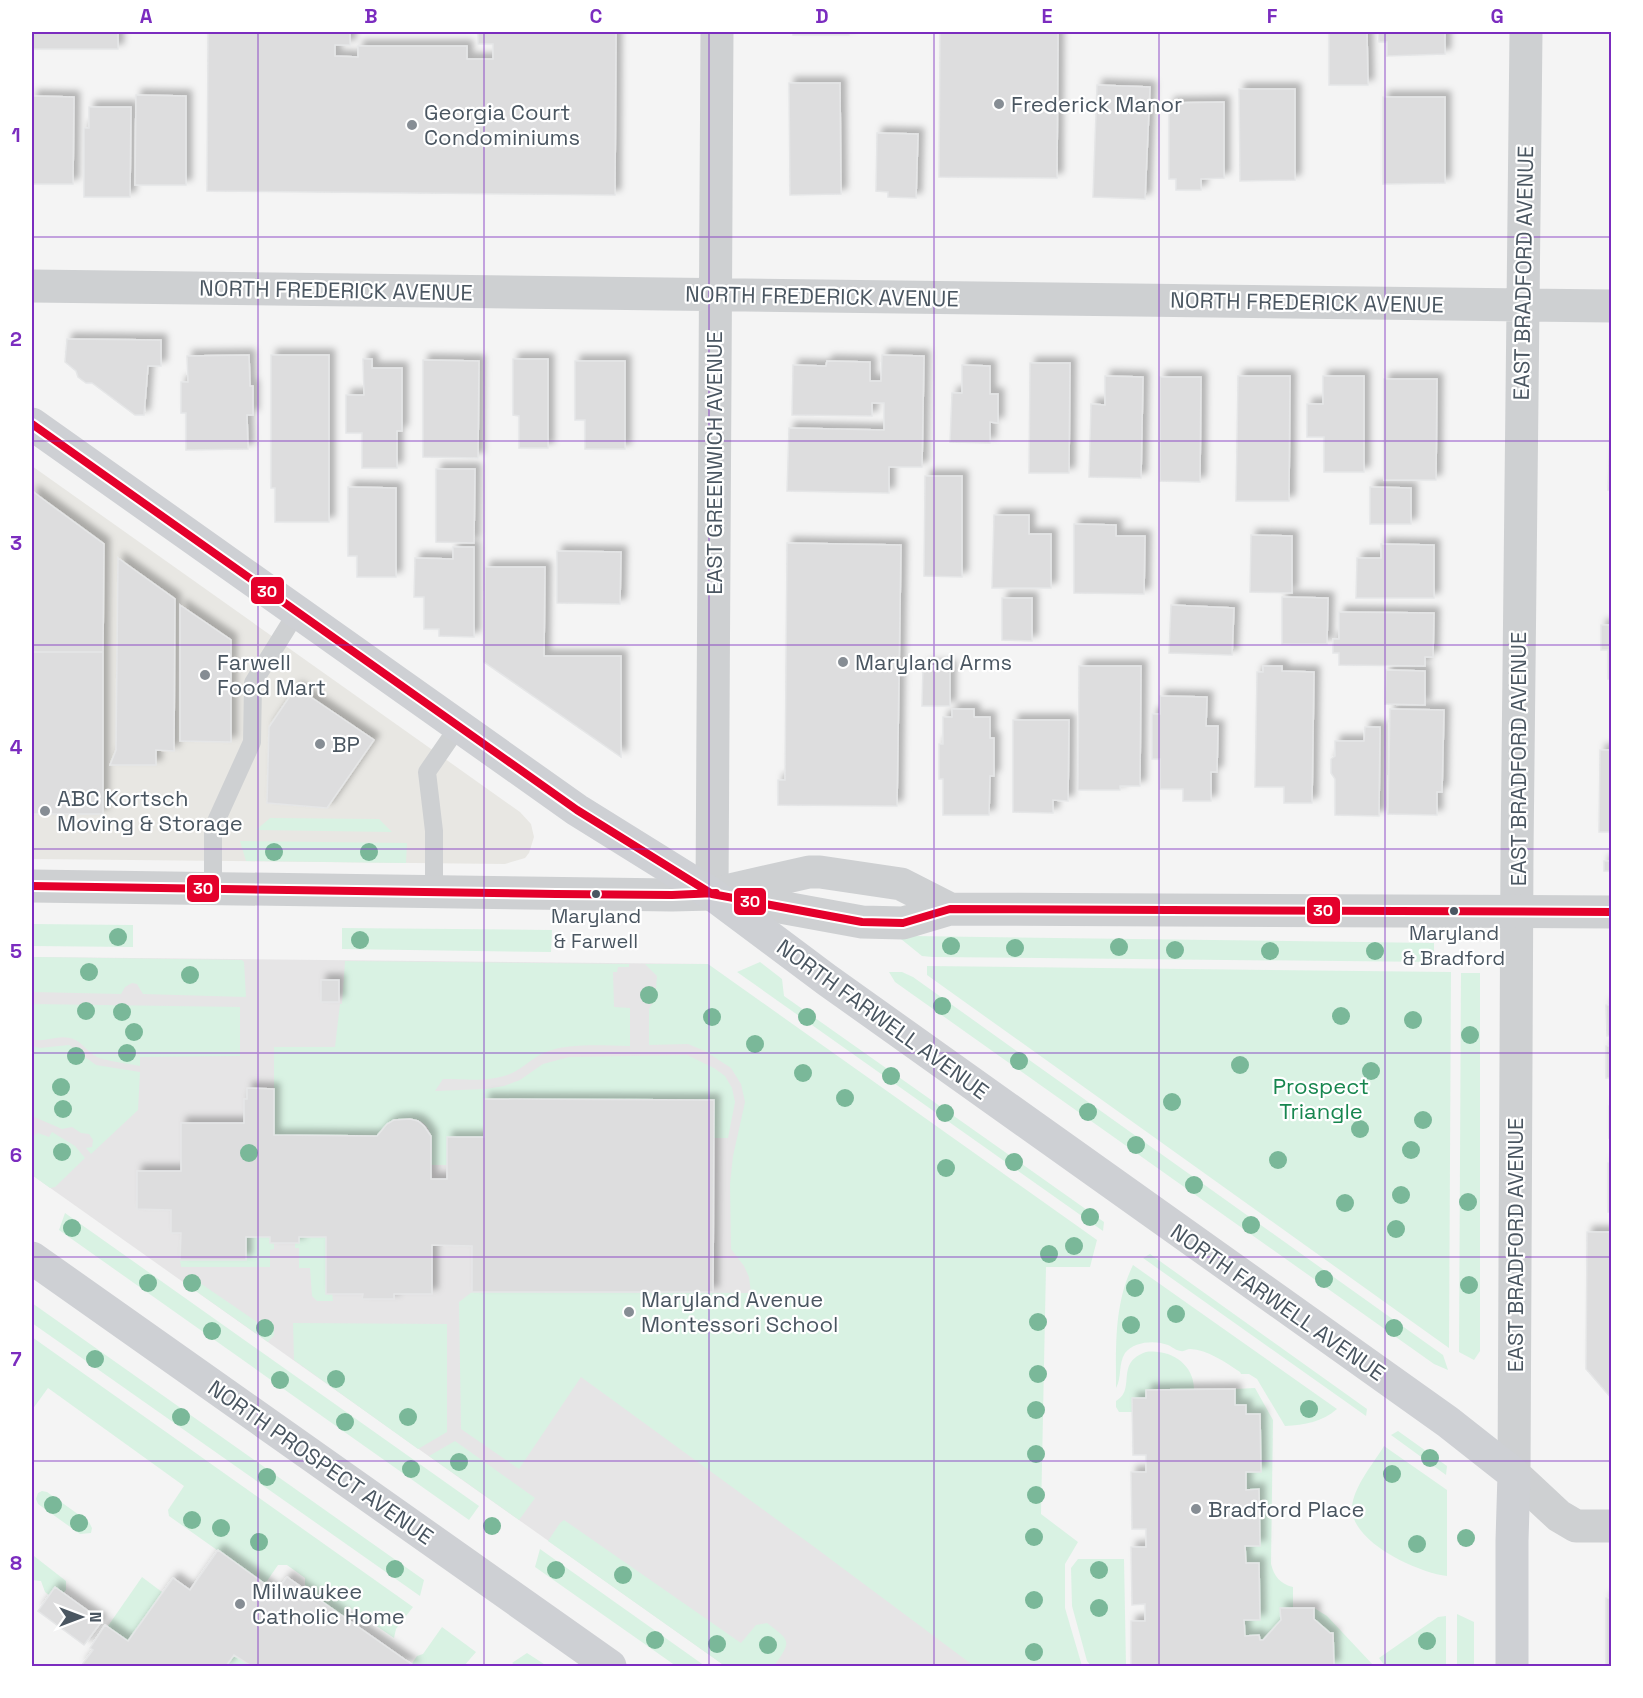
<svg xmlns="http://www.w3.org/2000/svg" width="1643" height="1698" viewBox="0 0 1643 1698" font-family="'Space Grotesk',sans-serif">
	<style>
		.commercial { fill: #e8e7e3 }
		.education { fill: #e6e5e6 }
		.green { fill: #d9f2e3 }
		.building { fill: #ddddde; stroke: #e5e6e7; stroke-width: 1.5; filter: url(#shadow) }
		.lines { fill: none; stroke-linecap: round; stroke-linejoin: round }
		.service { stroke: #ced0d2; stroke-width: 18 }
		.minor { stroke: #ced0d2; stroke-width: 33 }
		.tertiary { stroke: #ced0d2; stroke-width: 33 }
		.secondary { stroke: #ced0d4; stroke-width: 33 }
		.bus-1-casing { stroke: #fff; stroke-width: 12 }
		.bus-1 { stroke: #e4002b; stroke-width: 8 }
		.tree { fill: #7ab899 }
		.grid { fill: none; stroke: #7b2cbf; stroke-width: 1.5; stroke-opacity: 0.55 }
		.poi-dot { fill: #868d94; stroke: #fff; stroke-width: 2 }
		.bus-dot { fill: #4a5661; stroke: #fff; stroke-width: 2 }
		.labels { text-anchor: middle; stroke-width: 4.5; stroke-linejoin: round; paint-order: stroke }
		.bus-label { font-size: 20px; fill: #4a5661; stroke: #fff }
		.poi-label { font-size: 22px; fill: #4a5661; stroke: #fff; text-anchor: start }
		.street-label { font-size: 22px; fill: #4a5661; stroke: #fff }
		.park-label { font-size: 22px; fill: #17864f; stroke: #fff }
		.line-badge { stroke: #fff; stroke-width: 2 }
		.badge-label { font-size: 16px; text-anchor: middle; font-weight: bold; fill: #fff }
		.neatline { fill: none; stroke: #7b2cbf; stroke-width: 2 }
		.grid-label { font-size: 20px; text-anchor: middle; font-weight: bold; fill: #7b2cbf }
	</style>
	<defs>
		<filter id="shadow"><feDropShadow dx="5.5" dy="-5.5" stdDeviation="3" flood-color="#0004"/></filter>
	</defs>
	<rect width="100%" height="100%" fill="#f4f4f4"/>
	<path class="commercial" d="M32 466 520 812 531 824 534 837 529 853 525 858 505 864 32 859Z"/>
	<path class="education" d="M32 957 708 964 1029 1666H725L32 1175Z"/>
	<path class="green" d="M270 818 379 819 392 832 256 830Z
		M240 841 407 843 406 863 246 861Z
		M32 924 133 925V947L32 946Z
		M342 928 552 930 551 952 342 949Z
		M912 936 1434 943V962L932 957 922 956 901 939Z
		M32 957 242 960 244 962 246 997 143 994 137 984 132 983 125 987 121 994 32 992Z
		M345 961 629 964V967H618L617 972H613L614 1007 630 1008V1046C605 1046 576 1043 552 1050 537 1054 529 1063 516 1071 495 1083 467 1079 443 1079L435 1091 486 1089 504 1086 520 1080 543 1064 569 1057 687 1055 714 1068 725 1076 732 1088 735 1102 728 1138H714L713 1100 485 1099 484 1137 447 1165H431C431 1156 433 1145 431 1136 425 1109 388 1117 377 1136L274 1135V1047H335L340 1004H342Z
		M760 962 782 979 784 996 1104 1222 1103 1231 737 972Z
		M645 964H708L1097 1240 1090 1267H1046L1041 1514 1078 1542 1065 1564V1608L1082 1666H974L813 1546 581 1377 519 1469 461 1429 459 1302 472 1292 751 1293 749 1277 744 1266 731 1249 730 1184 733 1156 745 1102 741 1084 731 1068 705 1051 688 1044 649 1045V1009L655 999 657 976Z
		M927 966 1451 972 1449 1348 927 975Z
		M889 972H902L913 977 1443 1355 1448 1370 1434 1364 895 982Z
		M1461 973H1480V1351L1474 1360 1459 1352Z
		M32 1004 240 1007V1056L140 1057V1066C126 1063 110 1062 97 1057 87 1052 81 1040 70 1038 56 1035 44 1043 32 1039Z
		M69 1045 96 1065 140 1072 138 1110 91 1154 86 1148 92 1147 93 1140 89 1134 81 1133 72 1127 62 1129 32 1116V1046L40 1048Z
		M52 1132 75 1146 85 1158 55 1187 50 1188 32 1175V1137L38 1133 49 1137Z
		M65 1213 479 1506 469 1520 59 1230Z
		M246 1237H270V1243H274V1249L270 1250V1267H181L180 1260H245Z
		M299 1237H326L333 1301H317L312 1296 310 1268H299V1248H295V1243H299Z
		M1150 1254 1367 1409 1366 1416 1143 1258Z
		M1133 1265 1337 1409C1322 1422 1305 1425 1285 1426L1257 1379 1249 1374H1241L1240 1372C1225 1362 1208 1350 1190 1349 1187 1349 1184 1352 1181 1351 1177 1351 1172 1347 1168 1345 1156 1340 1134 1341 1125 1353 1118 1364 1122 1378 1116 1388 1116 1346 1114 1304 1133 1265Z
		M185 1280 197 1281 257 1322 273 1323 274 1335 268 1342 183 1282Z
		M32 1303 424 1580 420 1596 32 1323Z
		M293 1323 447 1324V1432L418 1449 294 1360Z
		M32 1337 413 1607 396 1629 394 1638 349 1607 343 1616 305 1589V1578L287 1565H278L265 1584 169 1516 168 1510 184 1486 48 1388 32 1410Z
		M1146 1352C1170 1349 1194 1364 1194 1389L1147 1390 1146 1398H1132V1412H1119L1116 1407V1401C1137 1389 1114 1363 1146 1352Z
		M1255 1388 1273 1420 1271 1564C1274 1576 1280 1584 1293 1587V1608L1263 1640H1260L1259 1635 1245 1636 1244 1620 1260 1619 1259 1563H1246L1245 1546H1260L1259 1489 1246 1490V1472L1261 1471 1260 1414H1246L1235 1405V1389Z
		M1398 1431 1447 1466 1446 1475 1391 1435Z
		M455 1441 535 1498 519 1520 429 1456Z
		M1384 1446 1447 1490V1576C1419 1573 1350 1542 1352 1507 1354 1486 1373 1464 1384 1446Z
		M42 1491 47 1492 89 1522 92 1528 91 1533 80 1534 38 1504 36 1499 38 1493Z
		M564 1520 741 1643 756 1625 767 1623C792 1642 791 1641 774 1666H725L548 1541 560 1523Z
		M540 1549 705 1666H676L535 1567Z
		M34 1556 66 1581V1590L63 1593 49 1595 45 1592 41 1581 32 1580V1559Z
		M1078 1559H1124L1126 1666H1091L1087 1661 1072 1606 1071 1568Z
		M142 1577 162 1592 128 1641 108 1626Z
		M1314 1608 1327 1616 1374 1666H1334L1333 1634 1330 1633 1314 1619Z
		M1457 1614 1474 1622V1666H1457Z
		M1446 1616V1666H1385L1379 1658 1438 1617Z
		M442 1627 476 1652 464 1666H414L411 1665 417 1656 423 1654Z
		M527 1653 547 1666H517L512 1663Z
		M234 1655 251 1666H226Z"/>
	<path class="building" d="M32 32H118V49H32Z
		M208 32H350V45H335V56L358 57V46H467V59H493V44H478V32H616L615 195 207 191Z
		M793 32H849V35H793Z
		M940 32H1058L1057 178 939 177Z
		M1329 32H1367L1368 85H1329Z
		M1378 32H1445V54L1387 56V42H1379Z
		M1611 32H1612V187H1611Z
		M789 83H840L841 194 790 195Z
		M1097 85 1150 87 1145 199 1093 197Z
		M1239 89H1295V180L1240 181Z
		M136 95 186 96V185H135Z
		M32 96 74 97 73 184H33Z
		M1383 97H1445V183L1383 184Z
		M1224 102V178L1201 179V190H1176V179H1169V103Z
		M89 107H131L130 197H84V128H89Z
		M877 133 918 134 916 198 888 197V192L876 191Z
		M67 339 161 340V366H148L144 415H135L92 383H86L78 377 76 371 65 362Z
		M249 355 250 386H253V415H247L248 449 186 450V413H181V382H188L187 356Z
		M271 355H329V522H275V488H271Z
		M882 355 924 356 922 467H889V493L787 491 789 428 884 430V403H872V416L792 415 793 365 826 366 827 361 870 362V381H881Z
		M363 359H372V368H402V431H397V468H362V433H346V395H364Z
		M513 359H548V448H519V416L513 415Z
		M423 360 479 361 478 458 423 457Z
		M575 361H625V449H585V420H575Z
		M1030 363H1070L1069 473H1029Z
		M962 365 990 366V394H998V423L990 422V443L950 442 952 393H962Z
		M1105 376 1143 377 1141 478 1089 477 1091 404 1105 405Z
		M1238 376H1290L1289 501H1236Z
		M1323 376H1364V472H1324V437H1307V404H1323Z
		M1160 377H1201L1200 482 1160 481Z
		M1384 379H1437L1436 480H1384Z
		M1610 427H1612V490H1608Z
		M436 469H475L474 543 436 542Z
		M925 476H962V577L924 576Z
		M348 487 396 488V577H357V556H348Z
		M1370 487 1411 488V524H1370Z
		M32 491 104 544 103 652H32Z
		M994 515H1029V534H1051V588H992Z
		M1074 524 1116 525V536H1145L1144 594 1074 593Z
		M1251 535 1292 536V593L1250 592Z
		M787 543 901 545 897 806 778 805V780H785Z
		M1381 544 1434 545V598H1356L1357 558H1381Z
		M453 547H474V637L439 636V629H424V597H414L415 558 453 559Z
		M557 551 621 552 620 604 557 603Z
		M118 558 175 599 174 751 156 750V765H110L116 750Z
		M485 567H545L544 656H621V757L484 662Z
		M1282 597 1328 598 1327 644H1282Z
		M1002 598H1032V641L1002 640Z
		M180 605 231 640V742L180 741Z
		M1171 605 1234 608 1232 655 1169 653Z
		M1339 612 1434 613 1433 657H1425V666L1339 665V653H1333V639H1339Z
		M1601 625H1612V679H1608V650H1601Z
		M32 652H103V814H32Z
		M923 666H950V706H922Z
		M1079 666H1141L1140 786H1120V790H1078Z
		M1263 666H1282V671L1314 672 1312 803H1284V787H1255L1257 672H1263Z
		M1386 670 1425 671V705L1385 704Z
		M296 687 374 740 327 808 267 803 269 727Z
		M1160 696 1207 697 1206 726H1218L1217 772H1211V801H1183V789H1160V759H1152V714H1160Z
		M952 709H974V717H990V738H994V776H990L989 815H943V779H939V744H943V717H952Z
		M1390 709 1444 710 1442 792H1437V815L1388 814Z
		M1013 720H1069L1068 801 1053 800V813L1013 812Z
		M1365 727H1380L1379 816 1335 815V779L1331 773V759L1335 756V741H1364Z
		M1600 750H1612V832H1599Z
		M1604 861H1612V871H1604Z
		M321 980H339V1002H321Z
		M1606 1005H1612V1036H1607Z
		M1606 1046H1612V1078H1606Z
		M247 1088 274 1089V1135L377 1136 387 1124 394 1120 410 1119 418 1121 424 1126 431 1136V1179H447V1137H484V1099L714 1100 713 1292H472V1246L432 1245V1294H394V1299H362L363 1294H326V1237H299V1243H270V1237H246V1260H180L181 1233H171V1210L137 1209V1171H181V1123H244V1099H247Z
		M1609 1106H1612V1138H1609Z
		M1608 1163H1612V1212H1608Z
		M1587 1232H1612V1399L1586 1369Z
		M1235 1389V1405H1246V1414H1260L1261 1472H1246V1490L1259 1489 1260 1546H1245L1246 1563H1259L1260 1620H1244L1245 1636 1259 1635 1260 1640H1263L1281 1620 1280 1608H1314V1619L1330 1633H1333L1334 1666H1131V1621H1145V1604L1132 1605 1131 1547H1146V1529H1132L1131 1472H1146V1455H1133L1132 1398H1146V1390Z
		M218 1550 276 1592 287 1577 414 1666H251L234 1655 226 1666H81L93 1650 90 1648 105 1625 128 1641 173 1578 190 1590Z
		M55 1587 102 1621 84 1645 38 1611Z
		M1606 1598H1612V1666H1606Z"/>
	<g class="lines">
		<path class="service" d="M213 889V828L252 742 253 683 297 612
			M434 893V831L427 772 458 727"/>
		<path class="minor" d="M1526 32 1517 853 1514 1474 1559 1516 1576 1526H1612
			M32 286 1612 306
			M712 894 717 32"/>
		<path class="tertiary" d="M32 886 672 895 712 894 809 872H820L901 884 950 909
			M725 897 862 922 903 923 950 909 1612 912"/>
		<path class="secondary" d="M32 424 577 810 712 894 827 980 1448 1422 1514 1474 1512 1541V1666
			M32 1258 610 1666"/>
		<defs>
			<path id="bus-1" d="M32 424 577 810 712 894 862 922 903 923 950 909 1612 912
				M32 886 556 894 672 895 716 893"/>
		</defs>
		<use href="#bus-1" class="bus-1-casing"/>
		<use href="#bus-1" class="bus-1"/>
	</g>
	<g class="tree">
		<circle cx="274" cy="852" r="9"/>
		<circle cx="369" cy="852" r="9"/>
		<circle cx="118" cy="937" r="9"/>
		<circle cx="360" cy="940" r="9"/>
		<circle cx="951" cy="946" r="9"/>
		<circle cx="1119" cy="947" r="9"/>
		<circle cx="1015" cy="948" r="9"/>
		<circle cx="1175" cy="950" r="9"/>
		<circle cx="1270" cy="951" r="9"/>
		<circle cx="1375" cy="951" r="9"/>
		<circle cx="89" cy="972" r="9"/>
		<circle cx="190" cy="975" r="9"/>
		<circle cx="649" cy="995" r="9"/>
		<circle cx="942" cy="1006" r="9"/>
		<circle cx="86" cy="1011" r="9"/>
		<circle cx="122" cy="1012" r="9"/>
		<circle cx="1341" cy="1016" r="9"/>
		<circle cx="712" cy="1017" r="9"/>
		<circle cx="807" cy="1017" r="9"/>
		<circle cx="1413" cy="1020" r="9"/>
		<circle cx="134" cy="1032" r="9"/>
		<circle cx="1470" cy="1035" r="9"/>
		<circle cx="755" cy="1044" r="9"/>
		<circle cx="127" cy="1053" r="9"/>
		<circle cx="76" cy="1056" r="9"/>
		<circle cx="1019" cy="1061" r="9"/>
		<circle cx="1240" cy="1065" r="9"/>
		<circle cx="1371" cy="1071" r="9"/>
		<circle cx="803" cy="1073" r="9"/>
		<circle cx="891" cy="1076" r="9"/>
		<circle cx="61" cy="1087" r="9"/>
		<circle cx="845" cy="1098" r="9"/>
		<circle cx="1172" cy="1102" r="9"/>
		<circle cx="63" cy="1109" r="9"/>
		<circle cx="1088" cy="1112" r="9"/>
		<circle cx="945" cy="1113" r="9"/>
		<circle cx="1423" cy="1120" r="9"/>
		<circle cx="1360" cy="1129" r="9"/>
		<circle cx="1136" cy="1145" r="9"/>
		<circle cx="1411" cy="1150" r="9"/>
		<circle cx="62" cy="1152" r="9"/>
		<circle cx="249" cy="1153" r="9"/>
		<circle cx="1278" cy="1160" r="9"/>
		<circle cx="1014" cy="1162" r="9"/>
		<circle cx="946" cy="1168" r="9"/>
		<circle cx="1194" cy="1185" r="9"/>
		<circle cx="1401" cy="1195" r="9"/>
		<circle cx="1468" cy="1202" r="9"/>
		<circle cx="1345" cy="1203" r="9"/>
		<circle cx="1090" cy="1217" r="9"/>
		<circle cx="1251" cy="1225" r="9"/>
		<circle cx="72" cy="1228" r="9"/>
		<circle cx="1396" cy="1229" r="9"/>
		<circle cx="1074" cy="1246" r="9"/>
		<circle cx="1049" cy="1254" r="9"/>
		<circle cx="1324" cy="1279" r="9"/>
		<circle cx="148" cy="1283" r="9"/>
		<circle cx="192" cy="1283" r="9"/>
		<circle cx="1469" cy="1285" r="9"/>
		<circle cx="1135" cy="1288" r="9"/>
		<circle cx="1176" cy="1314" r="9"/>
		<circle cx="1038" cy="1322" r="9"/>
		<circle cx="1131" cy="1325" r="9"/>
		<circle cx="265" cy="1328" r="9"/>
		<circle cx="1394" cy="1328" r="9"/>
		<circle cx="212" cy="1331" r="9"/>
		<circle cx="95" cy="1359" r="9"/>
		<circle cx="1038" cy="1374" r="9"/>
		<circle cx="336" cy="1379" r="9"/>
		<circle cx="280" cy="1380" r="9"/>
		<circle cx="1309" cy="1409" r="9"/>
		<circle cx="1036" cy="1410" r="9"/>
		<circle cx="181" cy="1417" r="9"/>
		<circle cx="408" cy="1417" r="9"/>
		<circle cx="345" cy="1422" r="9"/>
		<circle cx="1036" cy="1454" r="9"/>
		<circle cx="1430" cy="1458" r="9"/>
		<circle cx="459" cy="1462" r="9"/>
		<circle cx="411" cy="1469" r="9"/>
		<circle cx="1392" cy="1474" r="9"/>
		<circle cx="267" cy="1477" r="9"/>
		<circle cx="1036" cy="1495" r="9"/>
		<circle cx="53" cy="1505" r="9"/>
		<circle cx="192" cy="1520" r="9"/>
		<circle cx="79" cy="1523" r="9"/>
		<circle cx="492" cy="1526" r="9"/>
		<circle cx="221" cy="1528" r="9"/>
		<circle cx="1034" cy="1537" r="9"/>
		<circle cx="1466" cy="1538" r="9"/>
		<circle cx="259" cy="1542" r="9"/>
		<circle cx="1417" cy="1544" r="9"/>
		<circle cx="395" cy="1569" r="9"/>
		<circle cx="556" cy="1570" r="9"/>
		<circle cx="1099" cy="1570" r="9"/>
		<circle cx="623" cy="1575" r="9"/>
		<circle cx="1034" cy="1600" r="9"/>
		<circle cx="1099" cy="1608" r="9"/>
		<circle cx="655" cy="1640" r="9"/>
		<circle cx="1427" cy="1641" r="9"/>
		<circle cx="717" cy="1644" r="9"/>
		<circle cx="768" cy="1645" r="9"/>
		<circle cx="1034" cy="1652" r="9"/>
	</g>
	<path class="grid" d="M258 32V1666M484 32V1666M709 32V1666M934 32V1666M1159 32V1666M1385 32V1666M32 237H1612M32 441H1612M32 645H1612M32 849H1612M32 1053H1612M32 1257H1612M32 1461H1612"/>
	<g class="poi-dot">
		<circle cx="999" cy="104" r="6"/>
		<circle cx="412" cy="125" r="6"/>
		<circle cx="843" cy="662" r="6"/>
		<circle cx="205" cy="675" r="6"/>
		<circle cx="320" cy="744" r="6"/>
		<circle cx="45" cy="811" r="6"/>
		<circle cx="629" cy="1312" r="6"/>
		<circle cx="1196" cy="1509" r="6"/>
		<circle cx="240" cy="1604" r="6"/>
	</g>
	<g class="bus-dot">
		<circle cx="596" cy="894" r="5"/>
		<circle cx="1454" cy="911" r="5"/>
	</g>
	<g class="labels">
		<g class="bus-label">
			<text x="596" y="923">Maryland<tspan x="596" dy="25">&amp; Farwell</tspan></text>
			<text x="1454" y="940">Maryland<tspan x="1454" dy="25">&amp; Bradford</tspan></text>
		</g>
		<g class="poi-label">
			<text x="1011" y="112">Frederick Manor</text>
			<text x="424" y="120">Georgia Court<tspan x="424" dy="25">Condominiums</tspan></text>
			<text x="217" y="670">Farwell<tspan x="217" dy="25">Food Mart</tspan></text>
			<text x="855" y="670">Maryland Arms</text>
			<text x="332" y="752">BP</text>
			<text x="57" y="806">ABC Kortsch<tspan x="57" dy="25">Moving &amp; Storage</tspan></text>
			<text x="641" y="1307">Maryland Avenue<tspan x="641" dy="25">Montessori School</tspan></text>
			<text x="1208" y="1517">Bradford Place</text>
			<text x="252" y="1599">Milwaukee<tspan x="252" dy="25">Catholic Home</tspan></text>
		</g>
		<g class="street-label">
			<text transform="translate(1523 273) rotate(-89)" y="8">EAST BRADFORD AVENUE</text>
			<text transform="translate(336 290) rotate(1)" y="8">NORTH FREDERICK AVENUE</text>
			<text transform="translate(822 296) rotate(1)" y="8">NORTH FREDERICK AVENUE</text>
			<text transform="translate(1307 302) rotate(1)" y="8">NORTH FREDERICK AVENUE</text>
			<text transform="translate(714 463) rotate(-90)" y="8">EAST GREENWICH AVENUE</text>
			<text transform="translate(1518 759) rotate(-90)" y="8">EAST BRADFORD AVENUE</text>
			<text transform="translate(883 1019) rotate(36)" y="8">NORTH FARWELL AVENUE</text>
			<text transform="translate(1515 1245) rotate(-90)" y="8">EAST BRADFORD AVENUE</text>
			<text transform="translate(1278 1302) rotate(35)" y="8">NORTH FARWELL AVENUE</text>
			<text transform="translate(321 1462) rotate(35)" y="8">NORTH PROSPECT AVENUE</text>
		</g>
		<g class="park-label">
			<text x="1321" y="1094">Prospect<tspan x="1321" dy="25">Triangle</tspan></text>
		</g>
	</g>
	<g class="line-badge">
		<rect x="250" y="576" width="35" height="29" rx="6" fill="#e4002b"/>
		<rect x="186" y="874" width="34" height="29" rx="6" fill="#e4002b"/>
		<rect x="733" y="887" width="34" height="29" rx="6" fill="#e4002b"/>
		<rect x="1306" y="896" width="35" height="29" rx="6" fill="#e4002b"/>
	</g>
	<g class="badge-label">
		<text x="267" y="597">30</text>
		<text x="203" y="894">30</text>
		<text x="750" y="907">30</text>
		<text x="1323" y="916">30</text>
	</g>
	<rect width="1643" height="1698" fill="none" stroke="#ffffff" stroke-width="66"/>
	<g transform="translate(81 1617) rotate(90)" stroke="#ffffff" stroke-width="4.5" paint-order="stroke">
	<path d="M0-4.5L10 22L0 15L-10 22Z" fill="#4a5661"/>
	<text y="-9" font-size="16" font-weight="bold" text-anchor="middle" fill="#4a5661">N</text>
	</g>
	<rect x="33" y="33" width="1577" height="1632" class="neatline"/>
	<g class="grid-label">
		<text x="146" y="23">A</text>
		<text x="371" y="23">B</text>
		<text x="596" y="23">C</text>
		<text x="822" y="23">D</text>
		<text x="1047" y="23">E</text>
		<text x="1272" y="23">F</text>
		<text x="1497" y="23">G</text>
		<text x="16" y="142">1</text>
		<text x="16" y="346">2</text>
		<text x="16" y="550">3</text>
		<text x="16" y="754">4</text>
		<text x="16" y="958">5</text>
		<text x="16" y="1162">6</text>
		<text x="16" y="1366">7</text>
		<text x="16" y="1570">8</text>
	</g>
</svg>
